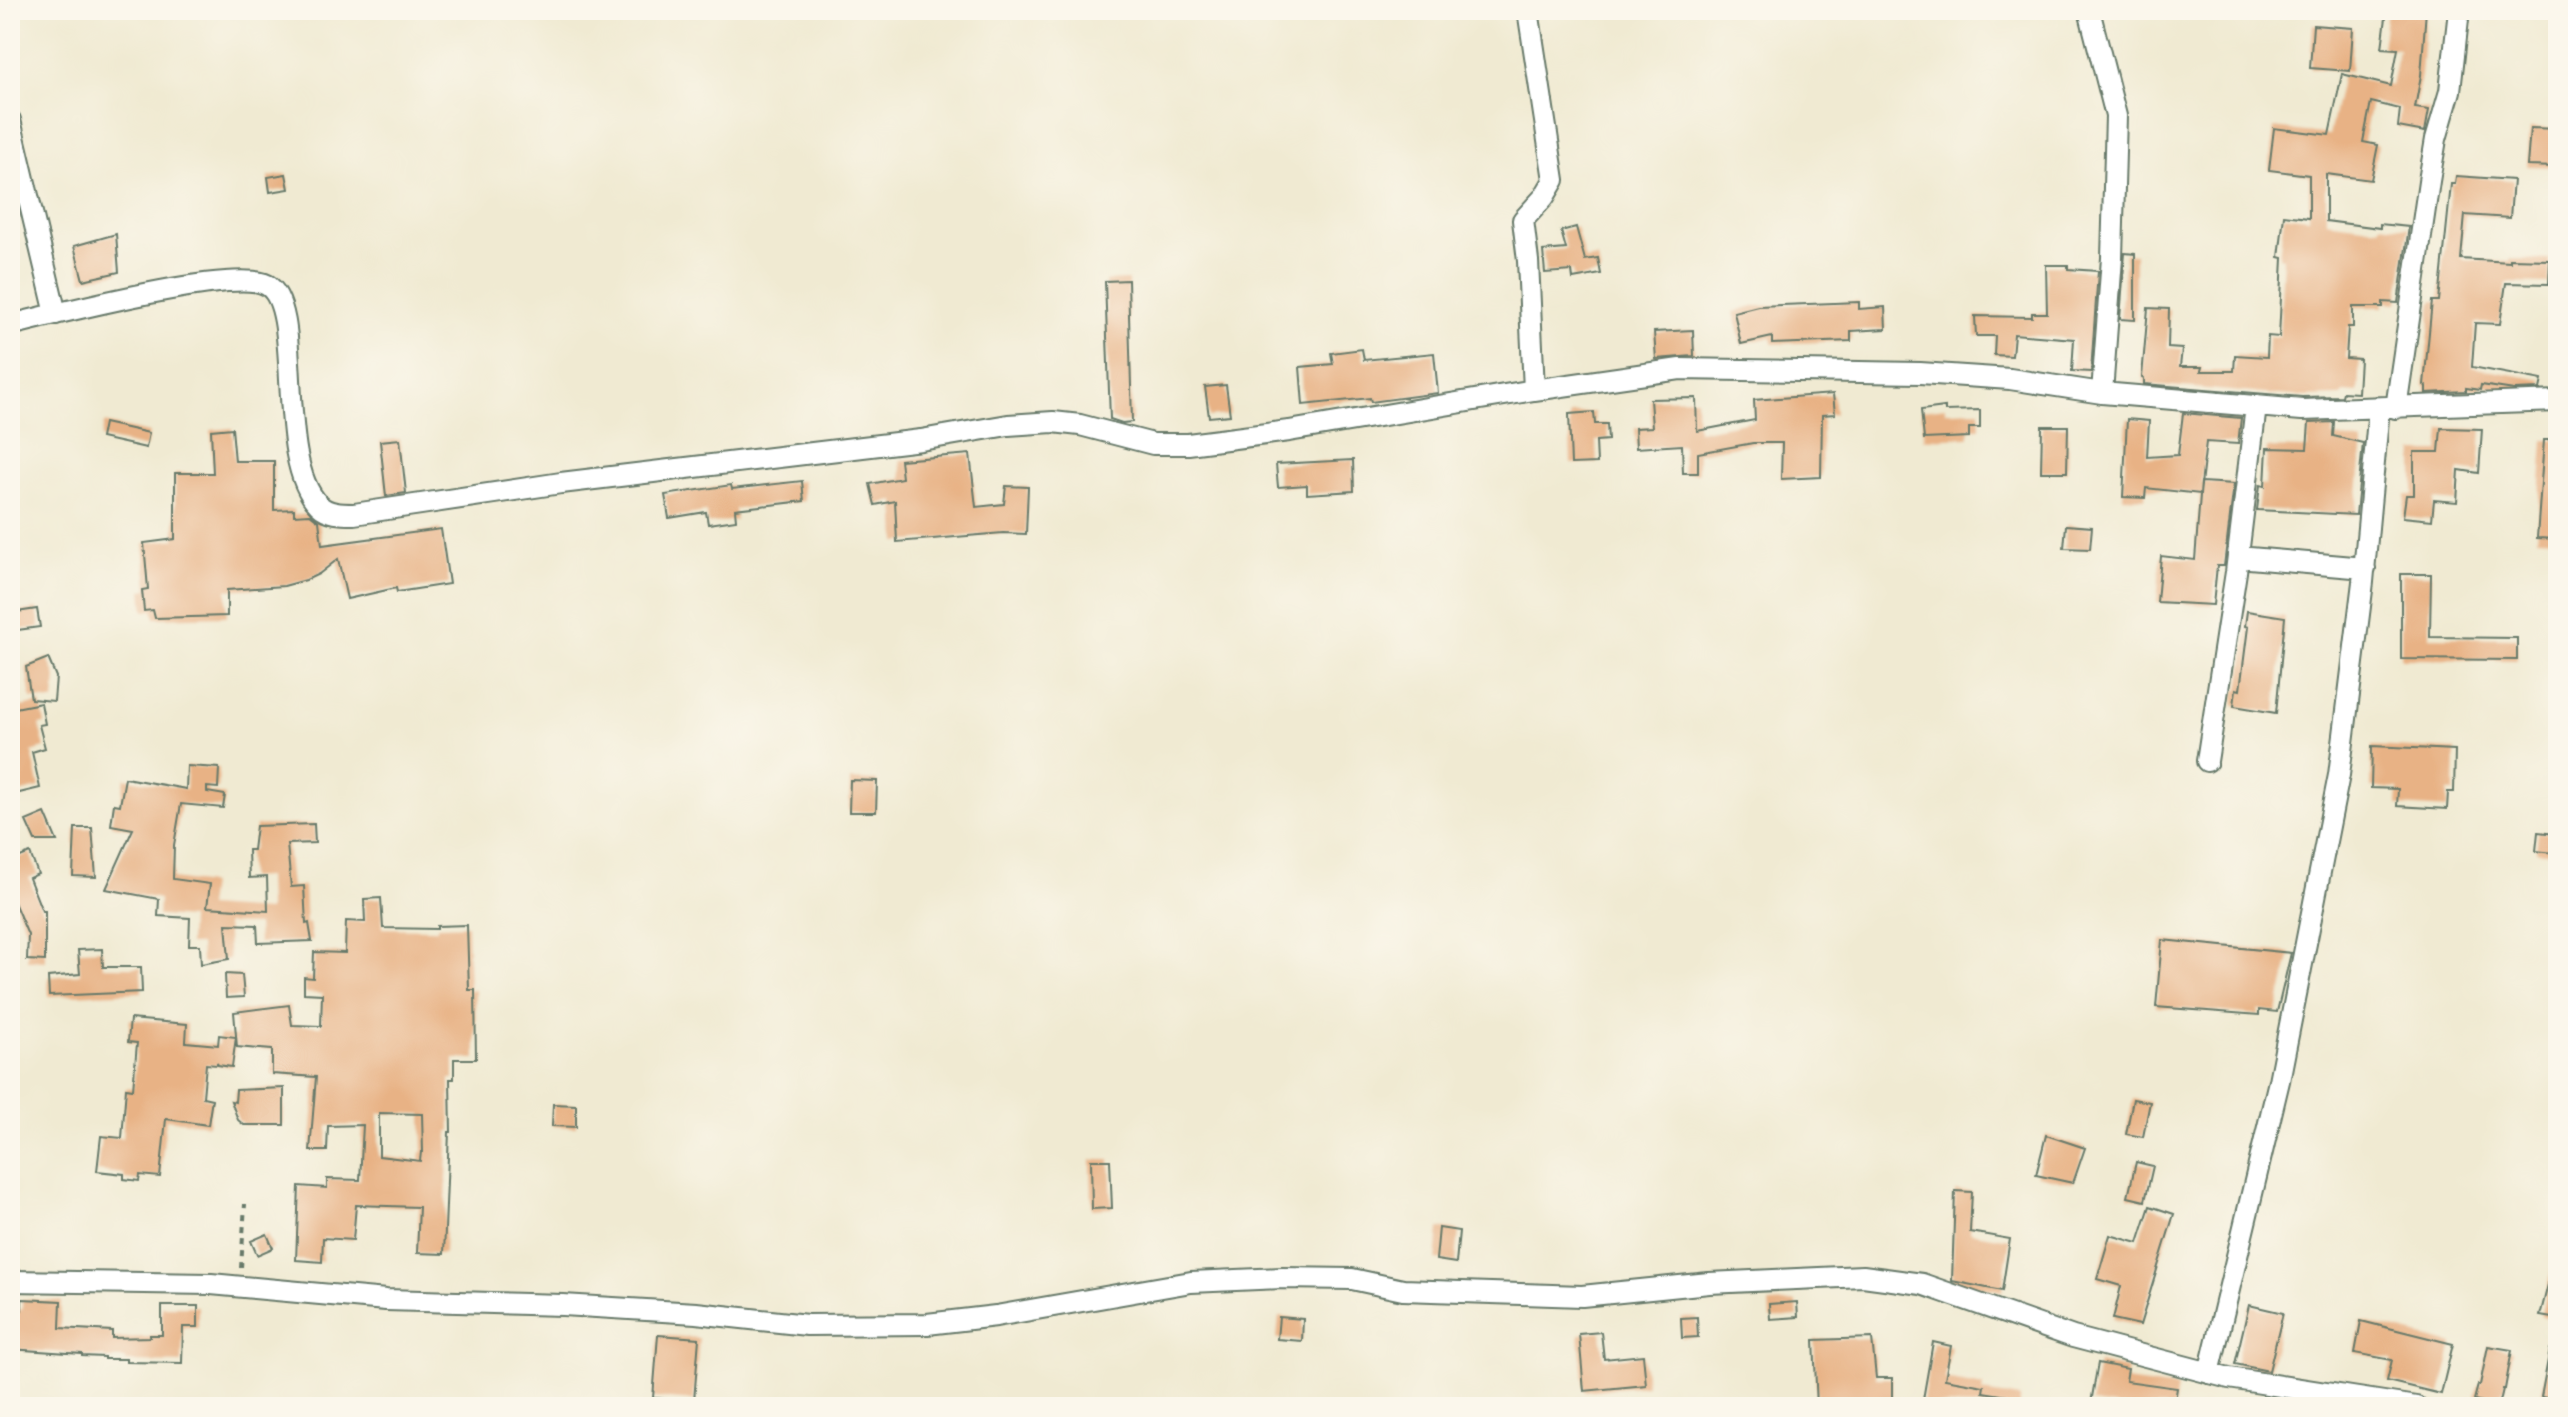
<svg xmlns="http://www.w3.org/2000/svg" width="2568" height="1417" viewBox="0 0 2568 1417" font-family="'Architects Daughter',sans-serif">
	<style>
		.building { fill: #e8b285; fill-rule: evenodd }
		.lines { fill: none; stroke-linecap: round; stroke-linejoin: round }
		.minor-casing { stroke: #687a6b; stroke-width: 24 }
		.path { stroke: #687a6b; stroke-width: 4; stroke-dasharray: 6 6; stroke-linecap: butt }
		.minor { stroke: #fff; stroke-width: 20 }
	</style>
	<rect width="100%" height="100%" fill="#fbf7ec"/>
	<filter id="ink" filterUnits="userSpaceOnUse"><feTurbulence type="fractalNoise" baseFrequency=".0125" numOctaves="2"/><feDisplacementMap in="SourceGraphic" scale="16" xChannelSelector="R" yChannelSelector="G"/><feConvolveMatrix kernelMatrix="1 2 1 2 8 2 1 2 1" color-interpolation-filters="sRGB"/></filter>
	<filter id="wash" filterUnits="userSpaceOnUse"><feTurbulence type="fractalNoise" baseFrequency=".006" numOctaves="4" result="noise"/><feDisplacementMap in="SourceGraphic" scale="32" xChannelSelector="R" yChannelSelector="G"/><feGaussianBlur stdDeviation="1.8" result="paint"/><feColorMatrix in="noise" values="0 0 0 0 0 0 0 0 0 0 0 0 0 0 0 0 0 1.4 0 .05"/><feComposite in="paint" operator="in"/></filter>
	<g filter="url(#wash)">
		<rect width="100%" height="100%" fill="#f0ead2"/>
		<g id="blocks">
			<path class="building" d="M2387 10H2426L2421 75 2415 108 2429 110 2425 132 2398 127 2400 109 2371 102 2363 142 2378 145 2371 180 2326 174V221L2380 228V224L2409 227 2398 303 2383 302V307H2353V327H2348L2346 358 2360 359 2358 393 2343 392 2342 396 2302 397 2144 384V378L2142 377 2148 308 2169 309 2168 348 2182 349 2180 367H2202L2201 371H2234L2235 355 2267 357 2268 336 2279 337 2283 258 2279 257 2284 215 2309 218V175L2269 170 2274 128 2329 135 2342 74 2391 86 2398 49 2382 48Z
				M2313 25 2353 28 2350 71 2310 68Z
				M2530 128 2558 129V167L2527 166Z
				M286 174 289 189 270 192 268 177Z
				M2456 176 2513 180 2510 218 2465 215 2461 259 2510 262V259L2550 260 2549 284 2506 283 2500 324 2475 323 2472 367 2542 380 2540 389 2514 390 2481 385 2480 390 2466 388V391L2426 393V386L2424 385 2432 301H2439L2451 184H2455Z
				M1576 227 1585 260 1598 258 1601 274 1573 279 1572 271 1545 273 1543 251 1566 249 1561 231Z
				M116 234 119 272 83 280 74 246Z
				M2125 253 2135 254V320L2120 319Z
				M2046 265H2068V269L2098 271 2091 372 2072 371 2074 339 2014 334 2012 356 1994 355 1995 336H1976L1975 316 2032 317V313H2047Z
				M1128 280 1132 422 1122 423 1110 419 1105 281Z
				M1859 302V309L1885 307 1886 329 1851 331V341L1772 344V337L1741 344 1734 312 1758 306Z
				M1693 330 1694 356 1656 359 1654 332Z
				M1362 349 1364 360 1434 353 1438 393 1371 402 1370 398 1303 405 1300 367 1333 364 1331 353Z
				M1226 385 1230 415 1209 417 1205 387Z
				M1833 394 1835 414 1822 415 1821 477 1781 479 1782 443H1753L1698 453V473H1683L1682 445 1636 448 1635 428 1652 427 1650 399 1696 398 1697 431 1755 420 1754 400Z
				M1945 407V411L1980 410V428H1969V437L1924 439 1921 410Z
				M1594 412 1595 424H1607L1608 440 1596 441 1597 463 1571 464 1569 414Z
				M2183 413 2241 418 2238 444 2206 442 2200 494 2146 488 2145 498 2123 497 2127 419 2149 421 2147 457 2178 455Z
				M2334 422 2333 436 2363 443 2356 515 2257 510 2260 485 2265 486 2267 448 2307 449 2309 423Z
				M104 423 149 433 146 448 101 438Z
				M2042 426H2068L2067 472H2041Z
				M232 428 235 461H274V510L294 509V515L310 514 319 521 322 545 441 529 449 584 397 592 396 588 347 599 338 559 319 574 306 580 284 586 227 590V616L155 618 153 610 144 611 142 590 148 589 144 543 175 539V473H213L211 430Z
				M2441 428 2482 429 2479 473 2459 470 2457 502 2434 500 2432 520 2403 517 2406 495H2414V452H2439Z
				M400 439 406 493 386 496 380 441Z
				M2544 440H2558V539L2537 538Z
				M970 454 976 507 1004 504 1006 486 1028 487 1026 534 1003 533 897 542 895 501 875 505 870 484 902 478 900 460Z
				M1353 460 1354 491 1307 494V485L1278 487 1276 464Z
				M802 481 804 501 735 509 736 520 708 524 706 512 669 518 665 495 731 485 732 489Z
				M2201 482 2234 484 2224 566H2217L2213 605 2157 602 2161 556 2195 560Z
				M2066 525 2092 527 2090 549 2064 548Z
				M2401 574H2431L2430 637 2517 638V660L2401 659Z
				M37 609 40 627 10 631V613Z
				M2247 611 2285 617 2276 713 2234 706 2236 689 2240 690 2248 627 2245 626Z
				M48 658 56 677 54 701 31 699 26 667Z
				M41 703 45 724 39 725 45 748 32 752 40 788 15 794 10 783V765L17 763 11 740 15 739 10 709Z
				M2372 746 2455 750 2454 792H2448L2447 809 2397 806 2398 789 2371 788Z
				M187 766 219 768 218 788 207 787V792L225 795 223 808 181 804 174 845 173 879 210 884 207 907 268 911 267 877 249 878 248 850H253L256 826 314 824 315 843 287 844 291 887 304 886 306 924 309 923 312 941 258 943 257 925 226 924 229 959 201 964 200 945H189L190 918 158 916 159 899 106 889 133 829 111 825 114 804 120 805 125 778 186 789Z
				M850 780 877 781 876 812H849Z
				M45 813 57 841H35L26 821Z
				M75 828H92L96 877 73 876Z
				M2538 832 2555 834 2554 853 2536 851Z
				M30 853 38 874 29 878 42 911H45V961L27 960 28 935 10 893V861Z
				M381 898 383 928 437 929V926L467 925 469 990H475L476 1059H454V1079H450L451 1132H449L444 1254 417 1253 419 1207 356 1205 353 1240 323 1238 322 1262 296 1260 299 1186 327 1188V1179L360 1180 363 1125 328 1126 327 1151H310L316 1077 272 1074V1050L237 1047 234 1012 289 1005 292 1025 321 1026 322 994 304 993V977L313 978 314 952 345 953 346 921 365 922 364 899ZM379 1113 422 1114 423 1152H421L420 1161 379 1156Z
				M2162 940 2291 953 2277 1012 2259 1010V1015L2156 1007Z
				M102 949 103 967H141L142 992 49 996 48 977 80 974 78 950Z
				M225 974 242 975 244 997 226 998Z
				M130 1019 187 1024 186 1042 218 1045 219 1035 236 1037 232 1067 218 1065 217 1063V1065L206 1064 203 1097 212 1099 208 1125 166 1119 160 1177 140 1175 139 1181 124 1179V1174L97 1171 101 1136 122 1138 126 1088 133 1089 137 1043 128 1042Z
				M284 1088V1125H244L238 1120 231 1101 235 1102 236 1090Z
				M2133 1099 2150 1102 2143 1137 2126 1134Z
				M553 1104 576 1105V1127L552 1126Z
				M2046 1135 2085 1148 2073 1183 2036 1175Z
				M1091 1160H1110L1112 1208 1092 1209Z
				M2136 1162 2153 1166 2145 1201 2128 1197Z
				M1955 1191 1972 1192 1970 1232 2010 1239 2002 1291 1952 1281Z
				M2150 1206 2174 1214 2140 1325 2113 1319 2121 1286 2097 1279 2110 1235 2138 1243Z
				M1439 1228 1459 1231 1456 1263 1436 1260Z
				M267 1234 273 1248 257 1255 251 1241Z
				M2552 1269 2558 1270V1319L2540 1316Z
				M22 1299 61 1301 60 1328 112 1331V1338L150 1337V1335H162V1306H198V1327H183L182 1363 126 1362V1359H104V1357L82 1356V1354L10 1349V1309L22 1310Z
				M1797 1302 1798 1317 1770 1319 1769 1304Z
				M2249 1305 2283 1313 2269 1371 2235 1364Z
				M1279 1317 1303 1319 1302 1341 1277 1339Z
				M1697 1317 1698 1337 1682 1338 1681 1318Z
				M2361 1321 2453 1344 2441 1394 2387 1381 2392 1360 2355 1353Z
				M1601 1332 1604 1359 1643 1355 1646 1385 1584 1391 1579 1334Z
				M658 1335 699 1338 694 1401 653 1398Z
				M1872 1338 1876 1378H1892V1407H1817L1814 1340Z
				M1933 1342 1951 1346 1945 1379 1984 1386 1983 1392 2020 1398V1407L1922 1405Z
				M2488 1346 2512 1350 2505 1389H2503L2499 1406 2474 1400 2478 1385H2480Z
				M2550 1349 2558 1350V1400L2541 1397Z
				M2098 1363 2128 1369 2126 1381 2177 1388 2174 1407H2119L2091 1403Z"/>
		</g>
	</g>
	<g filter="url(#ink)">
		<use href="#blocks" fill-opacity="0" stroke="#687a6b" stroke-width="2"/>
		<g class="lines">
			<defs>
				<path id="minor" d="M1528 10 1554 180 1544 197 1523 220 1528 261 1534 390
					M2089 10 2116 116 2112 258 2102 393
					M10 120 56 314
					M10 325C52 315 235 267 267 285 306 308 273 459 319 505 328 514 342 514 354 514L561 483 921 440 1008 425 1053 422 1080 425 1153 444H1188L1289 431 1534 390 1680 369 1920 373 2010 379 2102 393 2302 410 2558 401
					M2396 408 2429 181 2436 139 2450 91 2459 10
					M2238 557 2365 568
					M2207 761 2236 572 2256 406
					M10 1281 211 1284 386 1300 563 1305 696 1313 807 1325 927 1324 996 1316 1191 1282 1282 1278 1352 1279 1403 1290 1582 1296 1709 1283 1863 1276 1922 1284 2073 1337 2229 1378 2416 1407
					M2209 1373 2279 1081 2339 775 2363 582 2379 408"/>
			</defs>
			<use href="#minor" class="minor-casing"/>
			<path class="path" d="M241 1268 245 1204"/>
			<use href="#minor" class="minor"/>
		</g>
	</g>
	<rect width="2568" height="1417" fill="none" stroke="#fbf7ec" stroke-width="40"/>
</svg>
